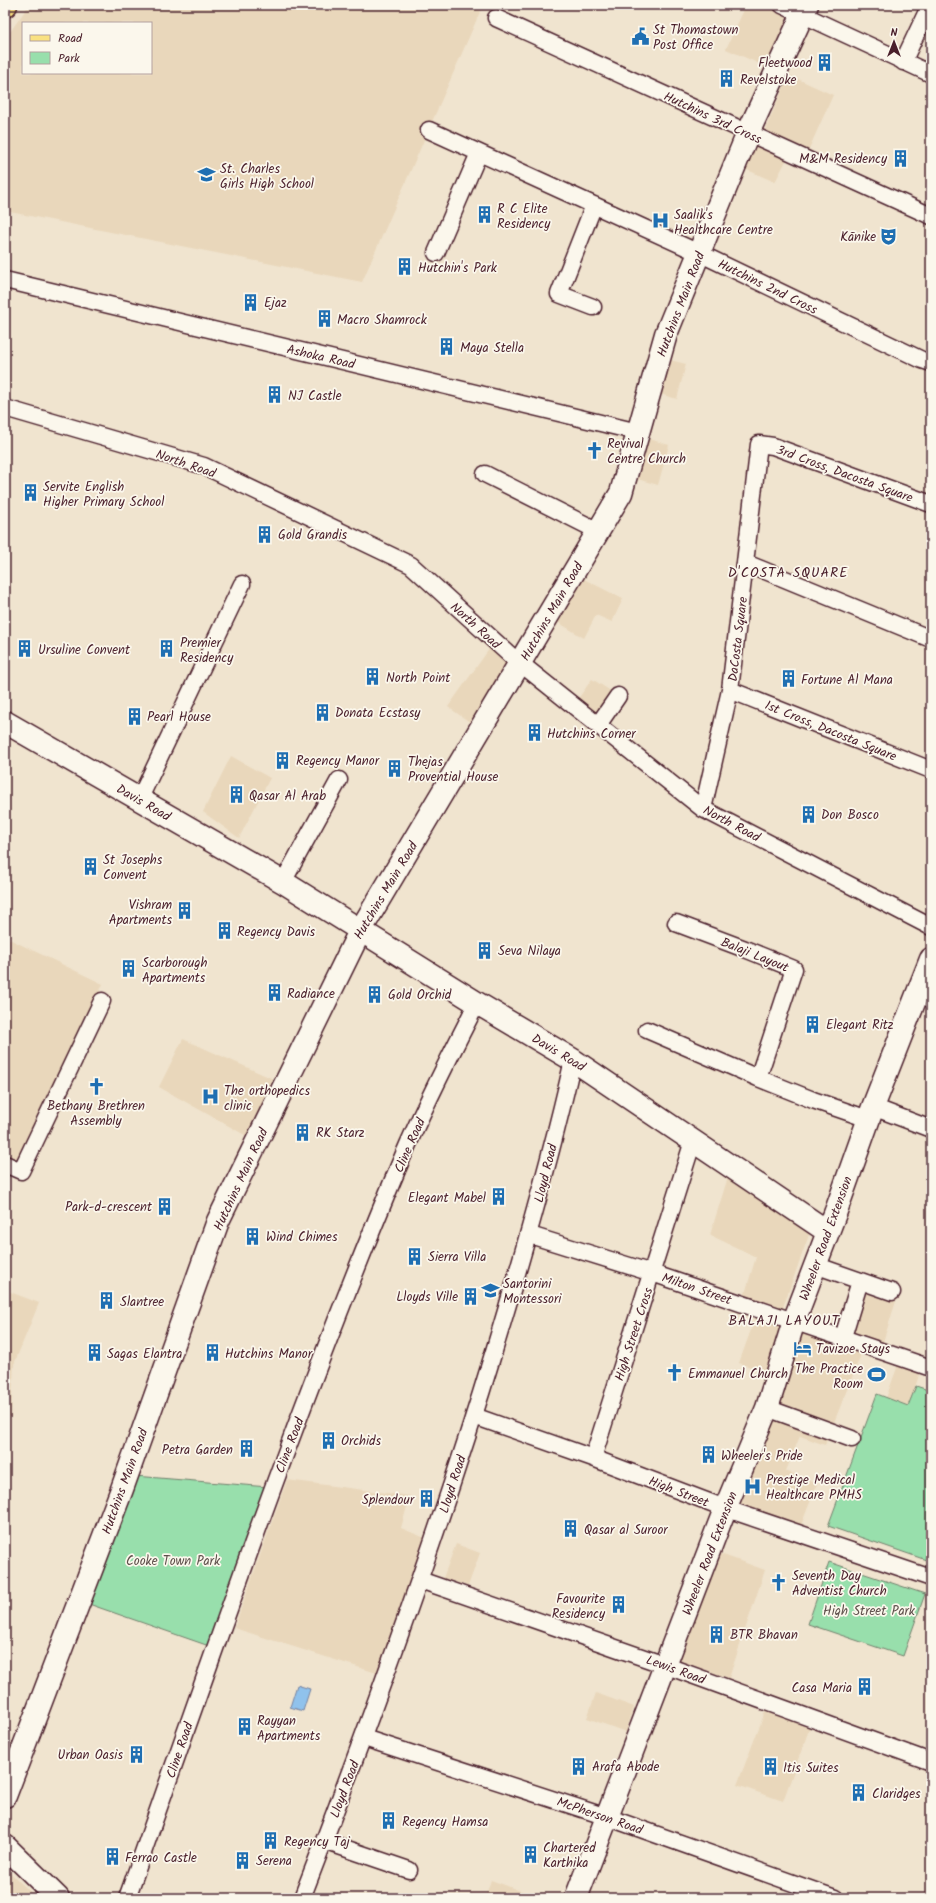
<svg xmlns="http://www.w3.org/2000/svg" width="936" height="1903" viewBox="0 0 936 1903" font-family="Kalam,sans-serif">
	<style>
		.built { fill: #e9d7bb; fill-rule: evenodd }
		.green { fill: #98dfac; stroke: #717f6c }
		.water { fill: #90c2ec; stroke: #74819f }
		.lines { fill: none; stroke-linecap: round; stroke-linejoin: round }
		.street-casing { stroke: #4a1f2b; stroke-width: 19 }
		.secondary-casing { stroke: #4a1f2b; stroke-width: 25 }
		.primary-casing { stroke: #4a1f2b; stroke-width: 25 }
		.street { stroke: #fbf7ec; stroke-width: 16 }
		.secondary { stroke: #fbf7ec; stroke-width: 22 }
		.primary { stroke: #f9e181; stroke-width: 22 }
		.labels { text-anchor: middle; stroke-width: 3.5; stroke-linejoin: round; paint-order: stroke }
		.poi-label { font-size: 13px; fill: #4a1f2b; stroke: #fbf7ec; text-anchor: start }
		.street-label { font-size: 13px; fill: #4a1f2b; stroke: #fbf7ec }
		.park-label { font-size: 13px; fill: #5e4f4b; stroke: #fbf7ec }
		.neighbourhood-label { font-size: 14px; letter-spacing: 1px; fill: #4a1f2b; stroke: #fbf7ec }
	</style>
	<rect width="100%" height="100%" fill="#f0e4cf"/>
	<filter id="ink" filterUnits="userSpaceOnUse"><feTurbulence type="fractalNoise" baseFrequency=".025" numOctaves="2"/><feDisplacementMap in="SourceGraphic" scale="8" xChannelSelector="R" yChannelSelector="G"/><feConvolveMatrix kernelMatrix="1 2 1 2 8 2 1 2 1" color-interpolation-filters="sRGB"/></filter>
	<g filter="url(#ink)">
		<path class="built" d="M29 5H483L362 282 5 211V39ZM23 23H151V73H23Z
			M746 5H766L795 18 771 69 726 49Z
			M789 75 833 95 808 151 764 132Z
			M757 140 789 155 775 182 743 168Z
			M662 358 686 364 677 399 653 392Z
			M640 436 669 445 658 485 627 476Z
			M576 575 623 599 612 622 596 615 584 638 551 618Z
			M492 645 515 666 477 727 448 707Z
			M592 679 617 695 598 722 575 703Z
			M231 756 270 778 239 838 203 812Z
			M5 937 103 984 19 1164 5 1158Z
			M183 1039 280 1082 252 1139 159 1087Z
			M728 1177 810 1232 782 1310 744 1297 756 1257 710 1235Z
			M865 1287 897 1298 883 1342 849 1333Z
			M5 1290 39 1303 14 1364 11 1417 5 1415Z
			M756 1316 783 1324 766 1372 739 1363Z
			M801 1331 862 1352 825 1445 800 1436 786 1471 817 1484 800 1528 735 1506Z
			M898 1365 920 1372 909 1406 886 1398Z
			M287 1480 410 1496 401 1528 425 1538 383 1675 234 1628Z
			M456 1544 480 1553 468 1586 443 1578Z
			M715 1552 765 1570 729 1678 678 1660Z
			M596 1693 634 1707 626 1732 587 1718Z
			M765 1712 810 1727 783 1801 737 1785Z
			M5 1868 37 1898H5Z
			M491 1880 540 1898H485Z"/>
		<path class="green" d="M916 1386 931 1391V1554L929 1561 828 1526 877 1394 908 1406Z
			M135 1476 268 1487 212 1647 86 1603Z
			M829 1562 925 1594 903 1656 808 1624Z"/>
		<path class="water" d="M297 1685 310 1689 303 1711 290 1707Z"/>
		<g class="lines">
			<defs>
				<path id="street" d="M782 5 931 74
					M496 18 931 216
					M903 62 930 5
					M429 130 699 253 922 360 931 363
					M436 253 479 153
					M5 280 638 432
					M593 307 559 294 594 205
					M5 408 204 466 411 565 510 655 703 809 931 927
					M485 474 598 531
					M746 563 931 639
					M730 690 931 770
					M598 725 618 696
					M139 800 242 584
					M703 809 730 690 759 444 773 446 931 504
					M283 882 339 780
					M676 923 745 949 794 969 758 1078 813 1100 868 1119
					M647 1030 758 1078
					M873 1107 931 1129
					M5 1164 21 1171 102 1001
					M530 1235 652 1273 931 1368
					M815 1265 892 1292
					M843 1337 860 1281
					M767 1408 852 1439
					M474 1416 593 1458 730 1510 931 1578
					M593 1458 693 1141
					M420 1580 656 1662 931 1762
					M364 1738 607 1817 835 1898
					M324 1841 409 1870
					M127 1898C215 1649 300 1399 403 1156 425 1104 451 1054 477 1003
					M302 1898C372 1717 438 1536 494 1351 523 1255 551 1158 573 1060"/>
				<path id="secondary" d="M5 722 283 882 477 1003 573 1060 828 1232
					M5 1796 122 1489 218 1221 360 931 621 493 666 334 748 133 807 5
					M5 1846 58 1898
					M576 1898 725 1509 767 1408 794 1321 836 1211 873 1107 931 959"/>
				<path id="primary" d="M5 6 6 5"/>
			</defs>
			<use href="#street" class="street-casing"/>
			<use href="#secondary" class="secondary-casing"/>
			<use href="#primary" class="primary-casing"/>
			<use href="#street" class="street"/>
			<use href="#secondary" class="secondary"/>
			<use href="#primary" class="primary"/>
		</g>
	</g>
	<defs>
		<symbol id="civic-bare" viewBox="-9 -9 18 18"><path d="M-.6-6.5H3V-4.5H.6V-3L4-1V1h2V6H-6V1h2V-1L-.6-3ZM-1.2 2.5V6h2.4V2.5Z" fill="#1f6fb2" stroke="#fbf7ec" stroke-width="2.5" paint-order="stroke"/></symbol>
		<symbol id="building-bare" viewBox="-9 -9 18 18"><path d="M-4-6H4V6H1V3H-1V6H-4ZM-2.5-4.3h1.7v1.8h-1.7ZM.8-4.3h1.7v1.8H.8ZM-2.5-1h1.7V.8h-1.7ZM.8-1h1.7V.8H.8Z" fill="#1f6fb2" stroke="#fbf7ec" stroke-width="2.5" paint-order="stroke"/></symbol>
		<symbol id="school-bare" viewBox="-9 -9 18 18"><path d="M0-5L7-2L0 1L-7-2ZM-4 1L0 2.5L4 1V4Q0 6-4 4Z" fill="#1f6fb2" stroke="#fbf7ec" stroke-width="2.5" paint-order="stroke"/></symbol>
		<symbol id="hospital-bare" viewBox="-9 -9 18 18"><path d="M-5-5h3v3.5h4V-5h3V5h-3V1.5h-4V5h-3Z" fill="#1f6fb2" stroke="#fbf7ec" stroke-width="2.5" paint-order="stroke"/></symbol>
		<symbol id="theatre-bare" viewBox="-9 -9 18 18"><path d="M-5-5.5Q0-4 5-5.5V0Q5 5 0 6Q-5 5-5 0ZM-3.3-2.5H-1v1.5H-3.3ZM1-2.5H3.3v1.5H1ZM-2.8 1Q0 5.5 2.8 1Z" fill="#1f6fb2" stroke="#fbf7ec" stroke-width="2.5" paint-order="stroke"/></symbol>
		<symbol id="church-bare" viewBox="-9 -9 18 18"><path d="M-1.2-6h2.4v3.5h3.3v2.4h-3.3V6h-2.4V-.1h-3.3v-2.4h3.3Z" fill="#1f6fb2" stroke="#fbf7ec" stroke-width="2.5" paint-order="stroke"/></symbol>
		<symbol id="hotel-bare" viewBox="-9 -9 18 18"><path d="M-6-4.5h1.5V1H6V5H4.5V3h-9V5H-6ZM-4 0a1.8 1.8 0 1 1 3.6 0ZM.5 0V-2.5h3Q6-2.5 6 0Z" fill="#1f6fb2" stroke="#fbf7ec" stroke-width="2.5" paint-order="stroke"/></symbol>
		<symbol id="stadium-bare" viewBox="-9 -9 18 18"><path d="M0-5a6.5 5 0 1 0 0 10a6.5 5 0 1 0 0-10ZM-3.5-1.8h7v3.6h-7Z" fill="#1f6fb2" stroke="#fbf7ec" stroke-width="2.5" paint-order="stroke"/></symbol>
	</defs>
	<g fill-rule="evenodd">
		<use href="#civic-bare" x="628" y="24" width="25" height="25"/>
		<use href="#building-bare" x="812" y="50" width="25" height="25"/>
		<use href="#building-bare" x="714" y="66" width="25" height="25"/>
		<use href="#building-bare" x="888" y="146" width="25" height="25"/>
		<use href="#school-bare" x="194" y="162" width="25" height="25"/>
		<use href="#building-bare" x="472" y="202" width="25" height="25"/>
		<use href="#hospital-bare" x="648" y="208" width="25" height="25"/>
		<use href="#theatre-bare" x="876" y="224" width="25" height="25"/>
		<use href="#building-bare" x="392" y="254" width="25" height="25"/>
		<use href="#building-bare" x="238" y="290" width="25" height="25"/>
		<use href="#building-bare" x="312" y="306" width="25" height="25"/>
		<use href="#building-bare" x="434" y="334" width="25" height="25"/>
		<use href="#building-bare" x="262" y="382" width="25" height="25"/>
		<use href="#church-bare" x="582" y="438" width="25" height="25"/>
		<use href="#building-bare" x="18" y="480" width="25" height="25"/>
		<use href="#building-bare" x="252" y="522" width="25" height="25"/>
		<use href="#building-bare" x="12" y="636" width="25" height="25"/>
		<use href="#building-bare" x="154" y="636" width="25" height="25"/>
		<use href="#building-bare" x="360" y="664" width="25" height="25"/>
		<use href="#building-bare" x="776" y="666" width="25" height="25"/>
		<use href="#building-bare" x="310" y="700" width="25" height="25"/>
		<use href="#building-bare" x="122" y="704" width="25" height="25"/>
		<use href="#building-bare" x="522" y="720" width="25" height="25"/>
		<use href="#building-bare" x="270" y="748" width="25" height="25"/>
		<use href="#building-bare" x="382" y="756" width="25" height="25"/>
		<use href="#building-bare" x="224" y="782" width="25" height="25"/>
		<use href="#building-bare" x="796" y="802" width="25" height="25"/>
		<use href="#building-bare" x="78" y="854" width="25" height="25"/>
		<use href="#building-bare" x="172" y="898" width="25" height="25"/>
		<use href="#building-bare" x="212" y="918" width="25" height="25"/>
		<use href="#building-bare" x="472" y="938" width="25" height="25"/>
		<use href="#building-bare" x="116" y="956" width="25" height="25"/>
		<use href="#building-bare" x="262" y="980" width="25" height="25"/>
		<use href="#building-bare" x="362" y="982" width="25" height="25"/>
		<use href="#building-bare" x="800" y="1012" width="25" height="25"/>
		<use href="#church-bare" x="84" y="1074" width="25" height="25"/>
		<use href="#hospital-bare" x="198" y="1084" width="25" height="25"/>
		<use href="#building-bare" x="290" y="1120" width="25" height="25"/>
		<use href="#building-bare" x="486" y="1184" width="25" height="25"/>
		<use href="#building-bare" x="152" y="1194" width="25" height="25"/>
		<use href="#building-bare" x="240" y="1224" width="25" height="25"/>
		<use href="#building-bare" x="402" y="1244" width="25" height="25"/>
		<use href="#school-bare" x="478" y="1278" width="25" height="25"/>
		<use href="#building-bare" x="458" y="1284" width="25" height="25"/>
		<use href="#building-bare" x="94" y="1288" width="25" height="25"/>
		<use href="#hotel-bare" x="790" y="1336" width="25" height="25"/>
		<use href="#building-bare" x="82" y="1340" width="25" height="25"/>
		<use href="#building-bare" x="200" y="1340" width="25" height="25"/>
		<use href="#church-bare" x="662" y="1360" width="25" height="25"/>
		<use href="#stadium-bare" x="864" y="1362" width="25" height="25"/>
		<use href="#building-bare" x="316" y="1428" width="25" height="25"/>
		<use href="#building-bare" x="234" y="1436" width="25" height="25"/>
		<use href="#building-bare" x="696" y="1442" width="25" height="25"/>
		<use href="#hospital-bare" x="740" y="1474" width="25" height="25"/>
		<use href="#building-bare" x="414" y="1486" width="25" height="25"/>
		<use href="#building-bare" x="558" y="1516" width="25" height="25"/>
		<use href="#church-bare" x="766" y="1570" width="25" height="25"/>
		<use href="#building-bare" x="606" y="1592" width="25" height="25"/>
		<use href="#building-bare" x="704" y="1622" width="25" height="25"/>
		<use href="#building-bare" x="852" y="1674" width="25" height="25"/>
		<use href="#building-bare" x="232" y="1714" width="25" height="25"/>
		<use href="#building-bare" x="124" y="1742" width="25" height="25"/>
		<use href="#building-bare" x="566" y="1754" width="25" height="25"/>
		<use href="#building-bare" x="758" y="1754" width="25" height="25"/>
		<use href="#building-bare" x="846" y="1780" width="25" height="25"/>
		<use href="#building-bare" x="376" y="1808" width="25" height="25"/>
		<use href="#building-bare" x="258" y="1828" width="25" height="25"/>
		<use href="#building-bare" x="518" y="1842" width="25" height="25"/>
		<use href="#building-bare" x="100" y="1844" width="25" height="25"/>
		<use href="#building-bare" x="230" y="1848" width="25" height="25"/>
	</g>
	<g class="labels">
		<g class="poi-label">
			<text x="653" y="34">St Thomastown<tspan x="653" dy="15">Post Office</tspan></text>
			<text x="812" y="67" text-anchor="end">Fleetwood</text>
			<text x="740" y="84">Revelstoke</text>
			<text x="887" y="163" text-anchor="end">M&amp;M Residency</text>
			<text x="220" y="173">St. Charles<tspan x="220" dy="15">Girls High School</tspan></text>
			<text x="497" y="213">R C Elite<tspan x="497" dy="15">Residency</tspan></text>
			<text x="674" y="219">Saalik's<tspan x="674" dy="15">Healthcare Centre</tspan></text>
			<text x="876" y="241" text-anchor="end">Kānike</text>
			<text x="418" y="272">Hutchin's Park</text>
			<text x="264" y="307">Ejaz</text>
			<text x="337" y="324">Macro Shamrock</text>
			<text x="460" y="352">Maya Stella</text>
			<text x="288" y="400">NJ Castle</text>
			<text x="607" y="448">Revival<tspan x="607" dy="15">Centre Church</tspan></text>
			<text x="43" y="491">Servite English<tspan x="43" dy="15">Higher Primary School</tspan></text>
			<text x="278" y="539">Gold Grandis</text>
			<text x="180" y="647">Premier<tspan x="180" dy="15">Residency</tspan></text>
			<text x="38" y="654">Ursuline Convent</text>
			<text x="386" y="682">North Point</text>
			<text x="801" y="684">Fortune Al Mana</text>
			<text x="335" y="717">Donata Ecstasy</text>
			<text x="147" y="721">Pearl House</text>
			<text x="547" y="738">Hutchins Corner</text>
			<text x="296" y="765">Regency Manor</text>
			<text x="408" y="766">Thejas<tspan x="408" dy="15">Provential House</tspan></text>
			<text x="249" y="800">Qasar Al Arab</text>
			<text x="821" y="819">Don Bosco</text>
			<text x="103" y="864">St Josephs<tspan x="103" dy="15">Convent</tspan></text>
			<text x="172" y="909" text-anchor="end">Vishram<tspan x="172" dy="15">Apartments</tspan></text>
			<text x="237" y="936">Regency Davis</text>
			<text x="498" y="955">Seva Nilaya</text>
			<text x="142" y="967">Scarborough<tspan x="142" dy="15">Apartments</tspan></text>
			<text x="287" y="998">Radiance</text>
			<text x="388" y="999">Gold Orchid</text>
			<text x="826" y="1029">Elegant Ritz</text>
			<text x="224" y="1095">The orthopedics<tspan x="224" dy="15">clinic</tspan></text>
			<text x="96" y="1110" text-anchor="middle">Bethany Brethren<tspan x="96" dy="15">Assembly</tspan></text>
			<text x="316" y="1137">RK Starz</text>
			<text x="486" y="1202" text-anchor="end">Elegant Mabel</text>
			<text x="152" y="1211" text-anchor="end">Park-d-crescent</text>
			<text x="266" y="1241">Wind Chimes</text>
			<text x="428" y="1261">Sierra Villa</text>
			<text x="503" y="1288">Santorini<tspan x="503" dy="15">Montessori</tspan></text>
			<text x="458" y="1301" text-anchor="end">Lloyds Ville</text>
			<text x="120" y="1306">Slantree</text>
			<text x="816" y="1353">Tavizoe Stays</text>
			<text x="107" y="1358">Sagas Elantra</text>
			<text x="225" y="1358">Hutchins Manor</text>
			<text x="863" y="1373" text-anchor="end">The Practice<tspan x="863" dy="15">Room</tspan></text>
			<text x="688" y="1378">Emmanuel Church</text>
			<text x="341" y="1445">Orchids</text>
			<text x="233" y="1454" text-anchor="end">Petra Garden</text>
			<text x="721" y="1460">Wheeler's Pride</text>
			<text x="766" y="1484">Prestige Medical<tspan x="766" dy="15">Healthcare PMHS</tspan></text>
			<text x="414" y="1504" text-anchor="end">Splendour</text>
			<text x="584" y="1534">Qasar al Suroor</text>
			<text x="792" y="1580">Seventh Day<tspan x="792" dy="15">Adventist Church</tspan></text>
			<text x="605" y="1603" text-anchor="end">Favourite<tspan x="605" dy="15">Residency</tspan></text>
			<text x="730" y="1639">BTR Bhavan</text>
			<text x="852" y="1692" text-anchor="end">Casa Maria</text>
			<text x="257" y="1725">Rayyan<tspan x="257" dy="15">Apartments</tspan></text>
			<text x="123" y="1759" text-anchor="end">Urban Oasis</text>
			<text x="592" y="1771">Arafa Abode</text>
			<text x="783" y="1772">Itis Suites</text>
			<text x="872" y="1798">Claridges</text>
			<text x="402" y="1826">Regency Hamsa</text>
			<text x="284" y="1846">Regency Taj</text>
			<text x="543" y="1852">Chartered<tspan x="543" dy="15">Karthika</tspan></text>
			<text x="125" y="1862">Ferrao Castle</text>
			<text x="256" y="1865">Serena</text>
		</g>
		<g class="street-label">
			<text transform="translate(713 117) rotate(25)" y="5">Hutchins 3rd Cross</text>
			<text transform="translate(768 286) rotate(26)" y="5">Hutchins 2nd Cross</text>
			<text transform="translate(680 304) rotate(-69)" y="5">Hutchins Main Road</text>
			<text transform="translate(321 356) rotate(13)" y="5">Ashoka Road</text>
			<text transform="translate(186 463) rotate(19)" y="5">North Road</text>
			<text transform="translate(845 473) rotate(20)" y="5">3rd Cross, Dacosta Square</text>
			<text transform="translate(551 611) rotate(-60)" y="5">Hutchins Main Road</text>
			<text transform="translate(476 625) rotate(42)" y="5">North Road</text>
			<text transform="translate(737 639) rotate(-83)" y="5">DaCosta Square</text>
			<text transform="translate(831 730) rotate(22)" y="5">1st Cross, Dacosta Square</text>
			<text transform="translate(144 802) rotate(30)" y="5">Davis Road</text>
			<text transform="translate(732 823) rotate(28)" y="5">North Road</text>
			<text transform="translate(385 890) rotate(-59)" y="5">Hutchins Main Road</text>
			<text transform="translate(755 954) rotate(22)" y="5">Balaji Layout</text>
			<text transform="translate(559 1052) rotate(31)" y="5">Davis Road</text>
			<text transform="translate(409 1145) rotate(-66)" y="5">Cline Road</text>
			<text transform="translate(545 1173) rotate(-76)" y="5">Lloyd Road</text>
			<text transform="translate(240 1179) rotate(-65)" y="5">Hutchins Main Road</text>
			<text transform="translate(825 1238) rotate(-70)" y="5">Wheeler Road Extension</text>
			<text transform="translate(697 1288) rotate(19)" y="5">Milton Street</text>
			<text transform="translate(633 1334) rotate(-72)" y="5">High Street Cross</text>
			<text transform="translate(289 1445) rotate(-69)" y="5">Cline Road</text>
			<text transform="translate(124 1481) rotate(-70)" y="5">Hutchins Main Road</text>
			<text transform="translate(452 1484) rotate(-72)" y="5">Lloyd Road</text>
			<text transform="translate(679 1491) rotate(21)" y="5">High Street</text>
			<text transform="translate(709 1553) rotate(-69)" y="5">Wheeler Road Extension</text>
			<text transform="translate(676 1669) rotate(20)" y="5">Lewis Road</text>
			<text transform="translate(179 1750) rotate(-71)" y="5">Cline Road</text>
			<text transform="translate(344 1789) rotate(-69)" y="5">Lloyd Road</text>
			<text transform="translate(600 1815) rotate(19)" y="5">McPherson Road</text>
		</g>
		<g class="park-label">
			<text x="173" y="1565">Cooke Town Park</text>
			<text x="869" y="1615">High Street Park</text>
		</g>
		<g class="neighbourhood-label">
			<text x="788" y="577">D'COSTA SQUARE</text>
			<text x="784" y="1325">BALAJI LAYOUT</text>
		</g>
	</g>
	<rect width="936" height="1903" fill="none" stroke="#fbf7ec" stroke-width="20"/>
	<rect x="10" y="10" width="916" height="1883" fill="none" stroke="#4a1f2b" stroke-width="1.5" filter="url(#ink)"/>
	<rect x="22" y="22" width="130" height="52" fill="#fbf7ec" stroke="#b4a19f"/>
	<rect x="30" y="35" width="20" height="6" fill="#f9e181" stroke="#b4a19f"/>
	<text x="58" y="42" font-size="12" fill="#4a1f2b">Road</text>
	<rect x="30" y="52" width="20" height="12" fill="#98dfac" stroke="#b4a19f"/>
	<text x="58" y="62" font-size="12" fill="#4a1f2b">Park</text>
	<g transform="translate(894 42)" stroke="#fbf7ec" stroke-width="3" paint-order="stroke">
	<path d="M0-3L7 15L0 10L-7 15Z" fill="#4a1f2b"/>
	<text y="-6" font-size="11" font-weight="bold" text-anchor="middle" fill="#4a1f2b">N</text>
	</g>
</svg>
